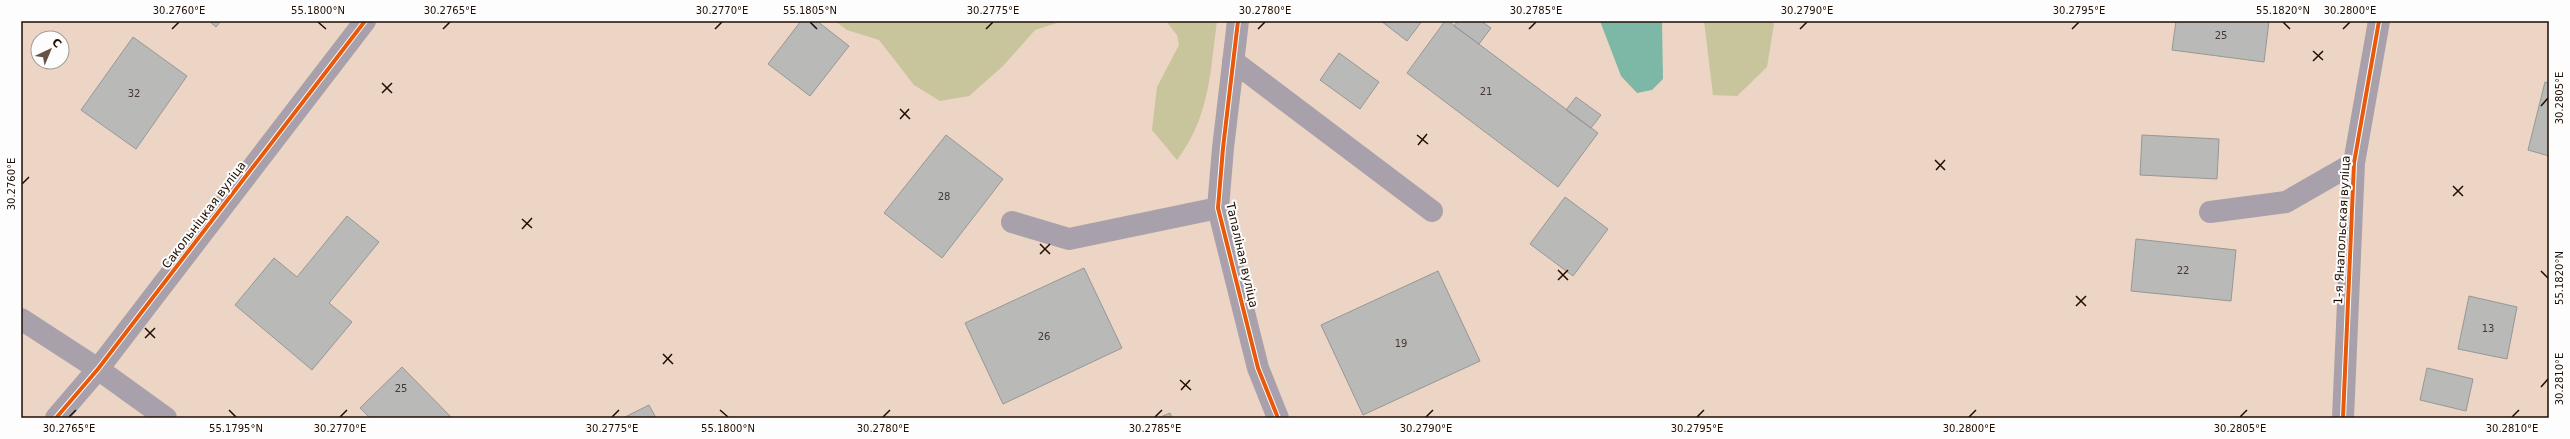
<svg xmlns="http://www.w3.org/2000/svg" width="2570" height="439" viewBox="0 0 2570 439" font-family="'DejaVu Sans',sans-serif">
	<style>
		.green { fill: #c8c49b }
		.water { fill: #7db8a6 }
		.building { fill: #b9bab8; stroke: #969796 }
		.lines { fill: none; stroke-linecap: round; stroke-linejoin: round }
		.minor { stroke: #a8a1ac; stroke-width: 22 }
		.cycleway-casing { stroke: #fdfdfd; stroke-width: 6 }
		.cycleway { stroke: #e8590c; stroke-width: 4 }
		.ticks { fill: none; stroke: #1f0d01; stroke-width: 1.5 }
		.labels { text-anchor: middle; stroke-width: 4; stroke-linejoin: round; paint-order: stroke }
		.number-label { font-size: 10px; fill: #46382f }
		.street-label { font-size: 12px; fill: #1f0d01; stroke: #fdfdfd }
		.neatline { fill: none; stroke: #1f0d01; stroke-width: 1.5 }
		.ticks-label { font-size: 10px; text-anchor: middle; fill: #1f0d01 }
	</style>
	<rect width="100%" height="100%" fill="#ecd5c4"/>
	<path class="green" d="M835 21H1063L1035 30 1003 66 969 96 940 101 914 85 879 40 847 30Z
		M1166 21H1217C1210 73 1210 116 1177 160L1152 130 1157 87 1179 45 1177 35Z
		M1704 21H1772L1774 24 1767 67 1737 96 1713 95Z"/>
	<path class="water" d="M1600 21H1662L1663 79 1652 90 1637 93 1621 76Z"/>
	<path class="building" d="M209 21H221L216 27Z
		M801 21H817L849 46 810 96 768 64Z
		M1381 21H1422L1407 41Z
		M1445 21H1448L1598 133 1558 187 1407 73Z
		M1458 21H1481L1491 28 1479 44 1454 26Z
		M2176 21H2269L2264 62 2172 50Z
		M133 37 187 76 136 149 81 110Z
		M1339 53 1379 82 1360 109 1320 80Z
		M2545 82 2549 83V156L2528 150Z
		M1576 97 1601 115 1591 128 1566 110Z
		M946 135 1003 179 942 258 884 213Z
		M2142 135 2219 139 2217 179 2140 175Z
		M1565 197 1608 229 1573 276 1530 244Z
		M347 216 379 242 329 303 352 322 312 370 235 305 274 258 297 277Z
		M2136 239 2236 250 2231 301 2131 291Z
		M1084 268 1122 348 1003 404 965 323Z
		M1438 271 1480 361 1363 415 1321 325Z
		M2469 296 2517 307 2507 359 2458 349Z
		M402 367 452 418H370L360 408Z
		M2427 368 2473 379 2466 411 2420 400Z
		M649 405 656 418H623Z
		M1170 413 1172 418H1158Z"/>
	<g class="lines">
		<path class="minor" d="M1238 21 1223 148 1218 208 1258 368 1278 418
			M1233 61 1432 211
			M2210 212 2286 202 2354 163
			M1012 222 1069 239 1218 208
			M21 319 98 369 166 418
			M56 418 98 369 365 21
			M2343 418 2354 163 2379 21"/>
		<defs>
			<path id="cycleway" d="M1238 21 1223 148 1218 208 1258 368 1278 418
				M56 418 98 369 365 21
				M2343 418 2354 163 2379 21"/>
		</defs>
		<use href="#cycleway" class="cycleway-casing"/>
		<use href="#cycleway" class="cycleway"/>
	</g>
	<path class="ticks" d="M318 22 326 29M810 22 817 29M2283 22 2290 29M172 29 179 22M443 29 450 22M715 29 722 22M986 29 993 22M1258 29 1265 22M1529 29 1536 22M1800 29 1807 22M2072 29 2079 22M2343 29 2350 22M2313 51 2323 60M2313 61 2323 51M382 83 392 93M382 93 392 83M2541 106 2548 98M900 109 910 119M900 119 909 109M1417 135 1428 144M1418 145 1427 134M1935 160 1945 170M1936 170 1945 160M22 184 29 177M2453 186 2463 196M2453 196 2463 186M522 219 532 228M522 229 532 218M1040 244 1050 254M1040 254 1050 244M1558 270 1568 280M2541 271 2548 278M1558 280 1568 270M2076 296 2086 306M2076 306 2086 296M145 328 155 338M145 338 155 328M663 354 673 364M663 364 672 354M1180 380 1191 390M2541 387 2548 379M1181 390 1190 380M229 410 236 417M720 410 728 417M69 417 76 410M340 417 347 410M612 417 619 410M883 417 890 410M1155 417 1162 410M1426 417 1433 410M1697 417 1704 410M1969 417 1976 410M2240 417 2247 410M2512 417 2519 410"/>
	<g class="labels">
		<g class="number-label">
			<text x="2221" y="39">25</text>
			<text x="1486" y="95">21</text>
			<text x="134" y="97">32</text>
			<text x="944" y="200">28</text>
			<text x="2183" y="274">22</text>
			<text x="2488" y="332">13</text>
			<text x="1044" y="340">26</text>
			<text x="1401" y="347">19</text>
			<text x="401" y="392">25</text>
		</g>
		<g class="street-label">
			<text transform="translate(204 215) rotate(-53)" y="4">Сакольніцкая вуліца</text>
			<text transform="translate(2342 230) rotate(-87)" y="4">1-я Янапольская вуліца</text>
			<text transform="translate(1242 255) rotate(77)" y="4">Тапаліная вуліца</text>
		</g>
	</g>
	<rect width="2570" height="439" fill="none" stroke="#fdfdfd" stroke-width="44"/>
	<g transform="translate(50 50) rotate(44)"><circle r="19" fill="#fdfdfd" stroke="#a49d98"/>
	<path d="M0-3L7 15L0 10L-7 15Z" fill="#675345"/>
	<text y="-6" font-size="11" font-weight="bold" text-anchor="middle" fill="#1f0d01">С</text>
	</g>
	<rect x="22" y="22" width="2526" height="395" class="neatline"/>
	<g class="ticks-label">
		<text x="179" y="14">30.2760°E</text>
		<text x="318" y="14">55.1800°N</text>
		<text x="450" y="14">30.2765°E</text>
		<text x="722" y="14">30.2770°E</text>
		<text x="810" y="14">55.1805°N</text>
		<text x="993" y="14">30.2775°E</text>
		<text x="1265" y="14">30.2780°E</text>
		<text x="1536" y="14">30.2785°E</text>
		<text x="1807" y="14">30.2790°E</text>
		<text x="2079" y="14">30.2795°E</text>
		<text x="2283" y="14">55.1820°N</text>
		<text x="2350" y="14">30.2800°E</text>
		<text transform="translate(2559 98) rotate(-90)" y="4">30.2805°E</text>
		<text transform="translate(11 184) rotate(-90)" y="4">30.2760°E</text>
		<text transform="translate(2559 278) rotate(-90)" y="4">55.1820°N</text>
		<text transform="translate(2559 379) rotate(-90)" y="4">30.2810°E</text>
		<text x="69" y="432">30.2765°E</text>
		<text x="236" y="432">55.1795°N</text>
		<text x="340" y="432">30.2770°E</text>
		<text x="612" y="432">30.2775°E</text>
		<text x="728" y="432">55.1800°N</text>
		<text x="883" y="432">30.2780°E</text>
		<text x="1155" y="432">30.2785°E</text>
		<text x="1426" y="432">30.2790°E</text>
		<text x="1697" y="432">30.2795°E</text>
		<text x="1969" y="432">30.2800°E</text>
		<text x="2240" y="432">30.2805°E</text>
		<text x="2512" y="432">30.2810°E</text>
	</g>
</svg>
